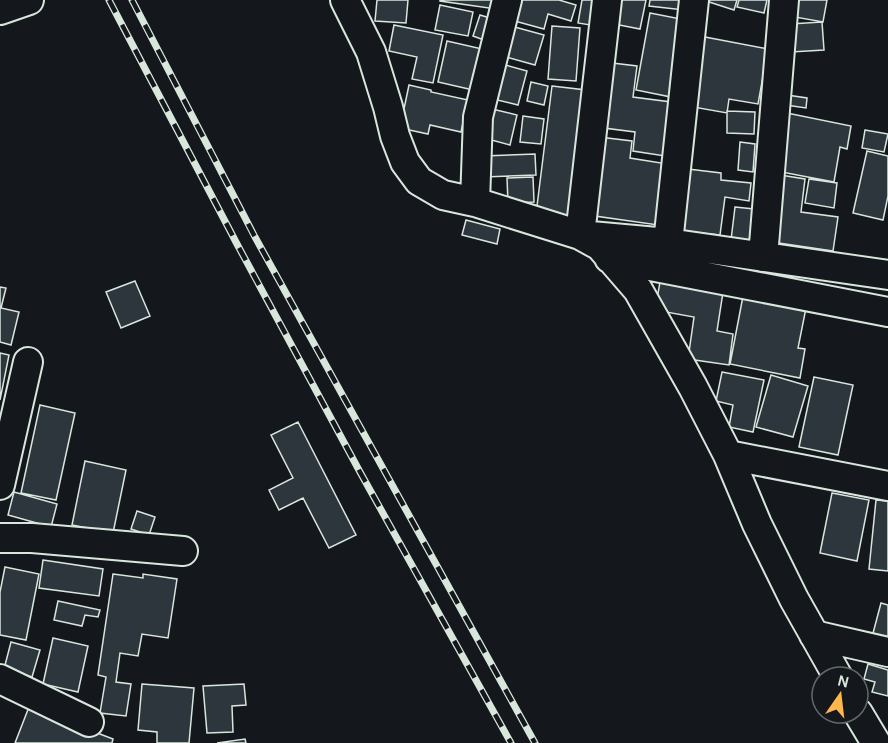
<svg xmlns="http://www.w3.org/2000/svg" width="888" height="743" viewBox="0 0 888 743" font-family="Karla,sans-serif">
	<style>
		.building { fill: #2c363c; stroke: #d8e6dc; stroke-width: 1.5 }
		.lines { fill: none; stroke-linecap: round; stroke-linejoin: round }
		.minor-casing { stroke: #d8e6dc; stroke-width: 32 }
		.minor { stroke: #14181c; stroke-width: 28 }
		.rail-casing { stroke: #d8e6dc; stroke-width: 7 }
		.rail { stroke: #14181c; stroke-width: 4.5; stroke-dasharray: 14; stroke-linecap: butt }
	</style>
	<rect width="100%" height="100%" fill="#14181c"/>
	<path class="building" d="M377 0H408L406 23 375 21Z
		M440 0H504L503 10 440 1Z
		M516 0H559L576 5 571 21 548 14 544 29 511 20Z
		M582 0H600L596 26 578 23Z
		M614 0H646L640 29 609 23Z
		M650 0H685L684 10 649 6Z
		M703 0H737L734 10Z
		M739 0H767L764 13 737 7Z
		M792 0H827L823 22 789 16Z
		M440 5 473 12 468 36 435 30Z
		M650 13 686 20 671 97 636 90Z
		M480 15 500 21 492 43 473 36Z
		M822 22 824 50 791 52 790 24Z
		M394 25 443 35 433 83 412 79 417 57 389 51Z
		M511 26 544 35 535 65 503 56Z
		M552 26 580 28 576 81 548 79Z
		M705 37 768 49 758 104 729 99 727 113 693 107Z
		M447 41 491 51 482 92 438 82Z
		M604 62 637 66 633 97 671 102 665 156 633 151 635 132 596 127Z
		M502 64 527 71 518 105 493 99Z
		M531 82 548 86 544 105 527 101Z
		M409 85 431 90V92L468 100 461 132 430 125 428 134 400 128Z
		M552 86 586 90 570 219 536 214Z
		M780 94 807 98 806 108 779 104Z
		M492 109 517 115 510 145 484 138Z
		M727 111 755 112 754 134 727 133Z
		M782 112 851 126 847 149 840 147 834 182 771 170Z
		M523 116 544 119 541 144 520 142Z
		M865 130 888 134 884 152 862 148Z
		M599 137 632 141 630 158 674 165 665 226 588 215Z
		M740 142 755 144 753 172 738 170Z
		M867 151 888 156V196L883 220 853 213Z
		M535 154 536 175 484 177 483 156Z
		M688 169 721 173V180L751 183 749 201 725 197 720 235 681 231Z
		M774 174 805 179 801 212 838 217 833 251 765 241Z
		M533 177 534 202 508 203 507 178Z
		M809 179 837 183 834 208 805 203Z
		M735 207 754 209 751 242 731 240Z
		M466 220 500 229 497 244 462 235Z
		M135 281 150 316 121 328 106 292Z
		M660 282 723 292 717 331 733 334 729 365 688 359 694 317 655 310Z
		M0 287 6 288 1 308 19 312 11 345 0 342Z
		M744 291 807 303 798 348 805 349 800 378 730 364Z
		M0 353 9 355 0 400Z
		M722 372 764 380 753 432 729 427 733 405 716 401Z
		M771 375 808 386 793 437 756 427Z
		M814 377 853 385 838 455 799 447Z
		M40 405 75 413 56 500 21 493Z
		M298 422 356 535 329 548 303 498 279 510 269 490 293 478 271 435Z
		M85 461 126 470 113 533 72 525Z
		M14 492 57 504 51 527 8 515Z
		M832 493 869 500 857 561 820 553Z
		M876 500 888 501V571L869 569Z
		M137 511 155 517 149 535 131 529Z
		M43 560 103 569 99 596 39 588Z
		M5 567 39 574 26 640 0 635V592Z
		M113 574 143 578V574L177 579 168 638 142 634 138 656 120 653 116 682 131 684 126 716 100 713 106 677 98 675Z
		M58 601 100 610 98 617 85 615 82 626 54 620Z
		M881 603 888 605V641L872 637Z
		M53 638 88 646 78 692 43 684Z
		M11 642 40 650 32 677 4 669Z
		M868 664 888 670V696L872 692 875 682 864 679Z
		M142 684 194 688 189 743H157V732L138 730Z
		M244 684 246 705 232 706 233 732 207 733 203 686Z
		M29 707 113 739 112 743H15Z
		M245 739 246 743H217Z"/>
	<g class="lines">
		<defs>
			<path id="minor" d="M345 0 371 52 388 107 395 136 405 162 419 181 443 195 475 202 580 235 600 246 638 290 693 387 728 455 888 486
				M607 0 580 235 668 243 888 275
				M0 10 29 0
				M475 202 478 117 507 0
				M668 243 694 0
				M763 257 784 0
				M609 258 888 312
				M728 455 757 524 794 599 838 677
				M0 485 28 362
				M0 538H32L183 551
				M814 635 888 652
				M0 679 89 722
				M858 713 876 743"/>
		</defs>
		<use href="#minor" class="minor-casing"/>
		<use href="#minor" class="minor"/>
		<defs>
			<path id="rail" d="M109 0 237 244 360 472 511 743
				M132 0 255 237 535 743"/>
		</defs>
		<use href="#rail" class="rail-casing"/>
		<use href="#rail" class="rail"/>
	</g>
	<g transform="translate(840 695) rotate(14)"><circle r="28" fill="#14181c" stroke="#626a69" stroke-width="1.5"/>
	<path d="M0-4.5L10 22L0 15L-10 22Z" fill="#ffb74d"/>
	<text y="-9" font-size="16" font-weight="bold" text-anchor="middle" fill="#d8e6dc">N</text>
	</g>
</svg>
